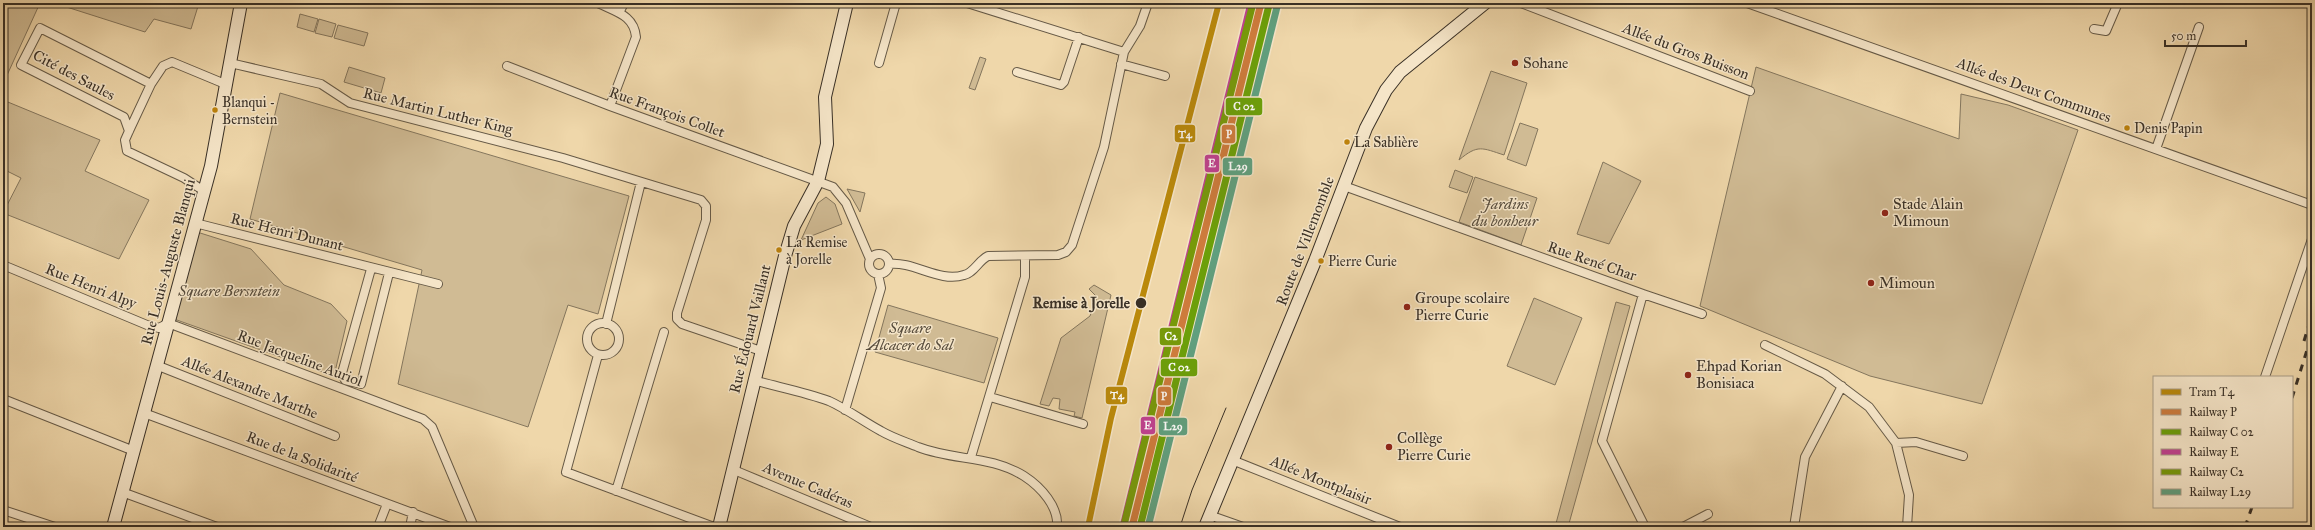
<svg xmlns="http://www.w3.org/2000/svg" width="2315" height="530" viewBox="0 0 2315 530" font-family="'IM FELL Great Primer',serif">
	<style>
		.green { fill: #d0bb94; stroke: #84765d }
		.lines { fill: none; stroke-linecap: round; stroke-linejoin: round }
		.street-casing { stroke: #665a47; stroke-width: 10 }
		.secondary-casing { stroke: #393026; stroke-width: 14 }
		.street { stroke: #f5e5c8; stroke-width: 8 }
		.secondary { stroke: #f5e5c8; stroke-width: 12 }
		.tram { stroke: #393026; stroke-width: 1 }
		.rail { stroke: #393026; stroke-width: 3; stroke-dasharray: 7 7; stroke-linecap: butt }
		.rail-1-casing { stroke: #f5e5c8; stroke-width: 10 }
		.rail-2-casing { stroke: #f5e5c8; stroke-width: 10 }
		.rail-3-casing { stroke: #f5e5c8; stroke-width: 10 }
		.rail-4-casing { stroke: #f5e5c8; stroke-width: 10 }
		.rail-5-casing { stroke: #f5e5c8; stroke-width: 10 }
		.rail-1 { stroke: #cd7b3c; stroke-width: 7 }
		.rail-2 { stroke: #6c9f09; stroke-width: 7 }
		.rail-3 { stroke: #c04191; stroke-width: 7 }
		.rail-4 { stroke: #77990a; stroke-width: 7 }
		.rail-5 { stroke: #609f7e; stroke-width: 7 }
		.tram-1-casing { stroke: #f5e5c8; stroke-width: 9 }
		.tram-1 { stroke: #ba890b; stroke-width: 6 }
		.poi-dot { fill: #8f2418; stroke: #f5e5c8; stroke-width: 1.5 }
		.bus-dot { fill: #be830b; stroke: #f5e5c8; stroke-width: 1.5 }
		.stop-dot { fill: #393026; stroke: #f5e5c8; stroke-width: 1.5 }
		.labels { text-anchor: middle; stroke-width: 3; stroke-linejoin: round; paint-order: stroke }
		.bus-label { font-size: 14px; fill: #393026; stroke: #f5e5c8; text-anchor: start }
		.street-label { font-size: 15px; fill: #393026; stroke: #f5e5c8 }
		.poi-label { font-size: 15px; fill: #393026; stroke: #f5e5c8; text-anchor: start }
		.park-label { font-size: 15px; font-style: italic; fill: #574c3c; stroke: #f5e5c8 }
		.stop-label { font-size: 15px; font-weight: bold; fill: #393026; stroke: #f5e5c8; text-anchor: end }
		.line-badge { stroke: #f5e5c8; stroke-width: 1.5 }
		.badge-label { font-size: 11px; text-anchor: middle; font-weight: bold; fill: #fff }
	</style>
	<rect width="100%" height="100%" fill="#efd7aa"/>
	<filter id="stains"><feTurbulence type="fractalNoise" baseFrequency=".005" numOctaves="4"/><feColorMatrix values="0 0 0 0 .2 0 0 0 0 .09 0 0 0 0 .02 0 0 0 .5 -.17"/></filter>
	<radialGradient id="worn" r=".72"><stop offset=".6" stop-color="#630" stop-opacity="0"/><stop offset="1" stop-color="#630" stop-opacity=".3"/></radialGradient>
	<path class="green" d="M3 3H40L3 84Z
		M54 3H199L191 29 154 19 145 32Z
		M300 14 318 19 314 32 297 27Z
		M319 19 336 24 332 37 315 33Z
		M338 25 368 33 364 46 334 38Z
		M980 57 986 59 975 90 969 88Z
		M349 67 385 78 381 93 344 82Z
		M1756 67 1959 139 1961 94 2008 105 2078 130 1982 404 1870 376 1700 306Z
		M1491 71 1527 83 1504 155C1482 148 1478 144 1459 160Z
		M280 93 629 196 598 314 568 305 528 427 398 384 422 270 250 219Z
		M3 100 100 140 85 171 149 200 119 259 3 213 21 178 3 169Z
		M1520 123 1538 129 1526 166 1507 159Z
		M1603 162 1641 181 1609 244 1577 234Z
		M1455 170 1473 177 1467 193 1449 187Z
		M1475 177 1537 198 1521 245 1459 222Z
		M847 189 865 193 860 212Z
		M826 197 835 204 842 224 801 240 818 203Z
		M197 232 251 249 284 285 331 304 347 321 334 376 174 319Z
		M1094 285 1111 295 1082 418 1074 416 1075 412 1059 409 1060 399 1053 398 1049 406 1040 404 1061 338 1090 316 1097 297 1089 289Z
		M1534 298 1582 318 1555 385 1507 366Z
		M1616 302 1630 306 1568 527H1555Z
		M888 305 998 338 984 383 875 352Z"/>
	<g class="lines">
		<defs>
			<path id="street" d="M598 3C616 12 634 15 636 37L610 106
				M967 3 1124 52
				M1521 3 1750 91
				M1747 3 2312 205
				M619 13 624 3
				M2094 29 2106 31 2118 3
				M230 63 321 84 350 103 563 158 701 200 706 206V220L677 313V319L682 324 761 351
				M879 63 896 3
				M1121 64 1165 76
				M507 66 610 106 833 187 846 203 870 259
				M1017 72 1061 85 1064 82 1079 37
				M129 131 124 117 21 65 40 28 151 84
				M2156 149 2199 27
				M1344 186 1643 294 1602 441 1645 527
				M204 191 184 178 127 151 125 140 129 131 151 84 163 66 172 62 225 84
				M195 223 438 284
				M869 264a10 10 0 1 1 20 0a10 10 0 1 1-20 0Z
				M889 264C914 261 939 283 964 275 974 273 978 261 988 256L1058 255 1066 252 1072 245 1104 147 1124 52 1140 26 1148 3
				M3 265 147 325 159 328 168 323 423 419 432 427 474 527
				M371 269 342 373 345 380 361 384 389 273
				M1643 294 1702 314
				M587 339a16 16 0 1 1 32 0a16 16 0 1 1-32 0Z
				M606 324 641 182
				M1765 345 1825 374 1869 407 1896 443 1909 495 1907 527
				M598 355 566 472 714 527
				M156 365 335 436
				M2265 377 2312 239
				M753 380C778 387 805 392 829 401 847 409 864 422 881 431 893 438 906 442 918 447 954 461 990 455 1024 476 1041 487 1059 507 1057 527
				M990 397 1083 424
				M3 399 134 451
				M845 410 881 288 878 274
				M144 413 450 527
				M1896 443 1916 442 1963 456
				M971 457 1025 277V256
				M1232 460 1400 527
				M734 470 871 527
				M616 491 664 332
				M122 492 217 527
				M3 510 55 527
				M1209 515 1243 527
				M378 527 387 504
				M410 527 413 512
				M1683 527 1708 514
				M1794 527 1805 457 1842 386"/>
			<path id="secondary" d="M113 527 211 166 241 3
				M719 527 785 256 794 226 818 181 827 144 825 97 847 3
				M1205 527 1315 261 1366 128 1386 90 1400 72 1485 3"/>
		</defs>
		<use href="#street" class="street-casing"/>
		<use href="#secondary" class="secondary-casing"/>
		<use href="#street" class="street"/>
		<use href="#secondary" class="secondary"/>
		<path class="tram" d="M1180 527 1192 490 1226 408"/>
		<path class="rail" d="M2304 341 2312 315
			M2292 398 2312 334
			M2245 527 2252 507"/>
		<defs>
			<path id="rail-1" d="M1132 527 1261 3"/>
			<path id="rail-2" d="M1140 527 1269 5"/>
			<path id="rail-3" d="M1123 527 1251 3"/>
			<path id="rail-4" d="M1124 525 1253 3"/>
			<path id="rail-5" d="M1148 527 1277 7"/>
		</defs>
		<use href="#rail-1" class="rail-1-casing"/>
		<use href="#rail-2" class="rail-2-casing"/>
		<use href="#rail-3" class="rail-3-casing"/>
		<use href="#rail-4" class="rail-4-casing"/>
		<use href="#rail-5" class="rail-5-casing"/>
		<use href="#rail-1" class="rail-1"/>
		<use href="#rail-2" class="rail-2"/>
		<use href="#rail-3" class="rail-3"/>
		<use href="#rail-4" class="rail-4"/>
		<use href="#rail-5" class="rail-5"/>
		<defs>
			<path id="tram-1" d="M1088 527 1111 418 1219 3"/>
		</defs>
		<use href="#tram-1" class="tram-1-casing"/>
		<use href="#tram-1" class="tram-1"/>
	</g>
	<g class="poi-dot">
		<circle cx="1515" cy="63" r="4"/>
		<circle cx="1885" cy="213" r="4"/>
		<circle cx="1871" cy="283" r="4"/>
		<circle cx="1407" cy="307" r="4"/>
		<circle cx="1688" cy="375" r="4"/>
		<circle cx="1389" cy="447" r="4"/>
	</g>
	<g class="bus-dot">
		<circle cx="215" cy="110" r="3.5"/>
		<circle cx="2127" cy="128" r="3.5"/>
		<circle cx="1347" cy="142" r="3.5"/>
		<circle cx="779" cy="250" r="3.5"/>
		<circle cx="1321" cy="261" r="3.5"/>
	</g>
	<circle class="stop-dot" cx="1141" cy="303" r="6"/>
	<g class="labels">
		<g class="bus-label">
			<text x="222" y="107">Blanqui -<tspan x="222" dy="17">Bernstein</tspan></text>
			<text x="2134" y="133">Denis Papin</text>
			<text x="1354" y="147">La Sablière</text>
			<text x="786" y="247">La Remise<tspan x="786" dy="17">à Jorelle</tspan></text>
			<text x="1328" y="266">Pierre Curie</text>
		</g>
		<g class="street-label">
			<text transform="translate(1686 51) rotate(21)" y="5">Allée du Gros Buisson</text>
			<text transform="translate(74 75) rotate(28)" y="5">Cité des Saules</text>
			<text transform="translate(2034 90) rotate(20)" y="5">Allée des Deux Communes</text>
			<text transform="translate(438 111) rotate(14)" y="5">Rue Martin Luther King</text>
			<text transform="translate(667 112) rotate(20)" y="5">Rue François Collet</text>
			<text transform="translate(287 232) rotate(14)" y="5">Rue Henri Dunant</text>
			<text transform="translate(1305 241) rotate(-69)" y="5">Route de Villemomble</text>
			<text transform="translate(1592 261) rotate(19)" y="5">Rue René Char</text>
			<text transform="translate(168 262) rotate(-75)" y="5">Rue Louis-Auguste Blanqui</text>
			<text transform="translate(91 286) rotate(22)" y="5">Rue Henri Alpy</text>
			<text transform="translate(750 329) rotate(-76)" y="5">Rue Édouard Vaillant</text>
			<text transform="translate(300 358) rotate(21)" y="5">Rue Jacqueline Auriol</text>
			<text transform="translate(250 387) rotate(22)" y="5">Allée Alexandre Marthe</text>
			<text transform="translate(302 457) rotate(21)" y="5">Rue de la Solidarité</text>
			<text transform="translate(1321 480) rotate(22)" y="5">Allée Montplaisir</text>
			<text transform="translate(808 485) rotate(23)" y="5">Avenue Cadéras</text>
		</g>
		<g class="poi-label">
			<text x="1523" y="68">Sohane</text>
			<text x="1893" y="209">Stade Alain<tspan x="1893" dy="17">Mimoun</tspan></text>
			<text x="1879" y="288">Mimoun</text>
			<text x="1415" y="303">Groupe scolaire<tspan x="1415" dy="17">Pierre Curie</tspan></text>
			<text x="1696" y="371">Ehpad Korian<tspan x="1696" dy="17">Bonisiaca</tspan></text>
			<text x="1397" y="443">Collège<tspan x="1397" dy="17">Pierre Curie</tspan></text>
		</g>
		<g class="park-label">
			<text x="1505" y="209">Jardins<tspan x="1505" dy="17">du bonheur</tspan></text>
			<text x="229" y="296">Square Bersntein</text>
			<text x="910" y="333">Square<tspan x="910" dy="17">Alcacer do Sal</tspan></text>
		</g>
		<g class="stop-label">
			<text x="1130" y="308">Remise à Jorelle</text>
		</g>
	</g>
	<g class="line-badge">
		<rect x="1225" y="97" width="38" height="19" rx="4" fill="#6c9f09"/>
		<rect x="1174" y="124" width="22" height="19" rx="4" fill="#ba890b"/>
		<rect x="1221" y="124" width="15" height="20" rx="4" fill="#cd7b3c"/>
		<rect x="1204" y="154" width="16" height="19" rx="4" fill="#c04191"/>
		<rect x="1222" y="157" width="31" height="19" rx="4" fill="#609f7e"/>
		<rect x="1159" y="327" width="23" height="19" rx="4" fill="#77990a"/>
		<rect x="1160" y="358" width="38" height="19" rx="4" fill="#6c9f09"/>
		<rect x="1105" y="386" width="23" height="19" rx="4" fill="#ba890b"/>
		<rect x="1157" y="386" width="15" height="20" rx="4" fill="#cd7b3c"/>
		<rect x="1140" y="416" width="16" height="19" rx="4" fill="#c04191"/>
		<rect x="1158" y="417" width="30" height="19" rx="4" fill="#609f7e"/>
	</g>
	<g class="badge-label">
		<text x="1244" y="110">C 02</text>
		<text x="1185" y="138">T4</text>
		<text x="1229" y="138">P</text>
		<text x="1212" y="167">E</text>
		<text x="1238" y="170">L29</text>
		<text x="1171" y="340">C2</text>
		<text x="1179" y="371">C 02</text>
		<text x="1117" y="399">T4</text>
		<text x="1164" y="400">P</text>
		<text x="1148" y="429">E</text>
		<text x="1173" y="430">L29</text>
	</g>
	<rect width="2315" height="530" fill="none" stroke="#efd7aa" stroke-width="16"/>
	<rect x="4" y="4" width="2307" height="522" fill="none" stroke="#393026" stroke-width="2"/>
	<rect x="8" y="8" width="2299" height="514" fill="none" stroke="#393026"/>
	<rect x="2153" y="376" width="140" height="132" fill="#f5e5c8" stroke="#aa9d87"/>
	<rect x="2161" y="389" width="20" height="6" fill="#ba890b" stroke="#aa9d87"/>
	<text x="2189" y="396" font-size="12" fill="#393026">Tram T4</text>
	<rect x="2161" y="409" width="20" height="6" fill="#cd7b3c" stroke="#aa9d87"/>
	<text x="2189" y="416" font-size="12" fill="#393026">Railway P</text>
	<rect x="2161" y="429" width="20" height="6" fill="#6c9f09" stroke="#aa9d87"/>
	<text x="2189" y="436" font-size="12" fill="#393026">Railway C 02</text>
	<rect x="2161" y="449" width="20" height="6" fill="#c04191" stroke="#aa9d87"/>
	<text x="2189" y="456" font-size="12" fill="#393026">Railway E</text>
	<rect x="2161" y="469" width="20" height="6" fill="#77990a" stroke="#aa9d87"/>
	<text x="2189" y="476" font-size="12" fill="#393026">Railway C2</text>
	<rect x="2161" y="489" width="20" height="6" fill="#609f7e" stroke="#aa9d87"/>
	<text x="2189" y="496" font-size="12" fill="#393026">Railway L29</text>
	<path d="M2165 40v6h81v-6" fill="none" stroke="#393026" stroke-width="2"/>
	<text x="2171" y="40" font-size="12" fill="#393026" stroke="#f5e5c8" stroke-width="3" paint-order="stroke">50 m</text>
	<rect width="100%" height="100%" filter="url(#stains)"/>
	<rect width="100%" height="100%" fill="url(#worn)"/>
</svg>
